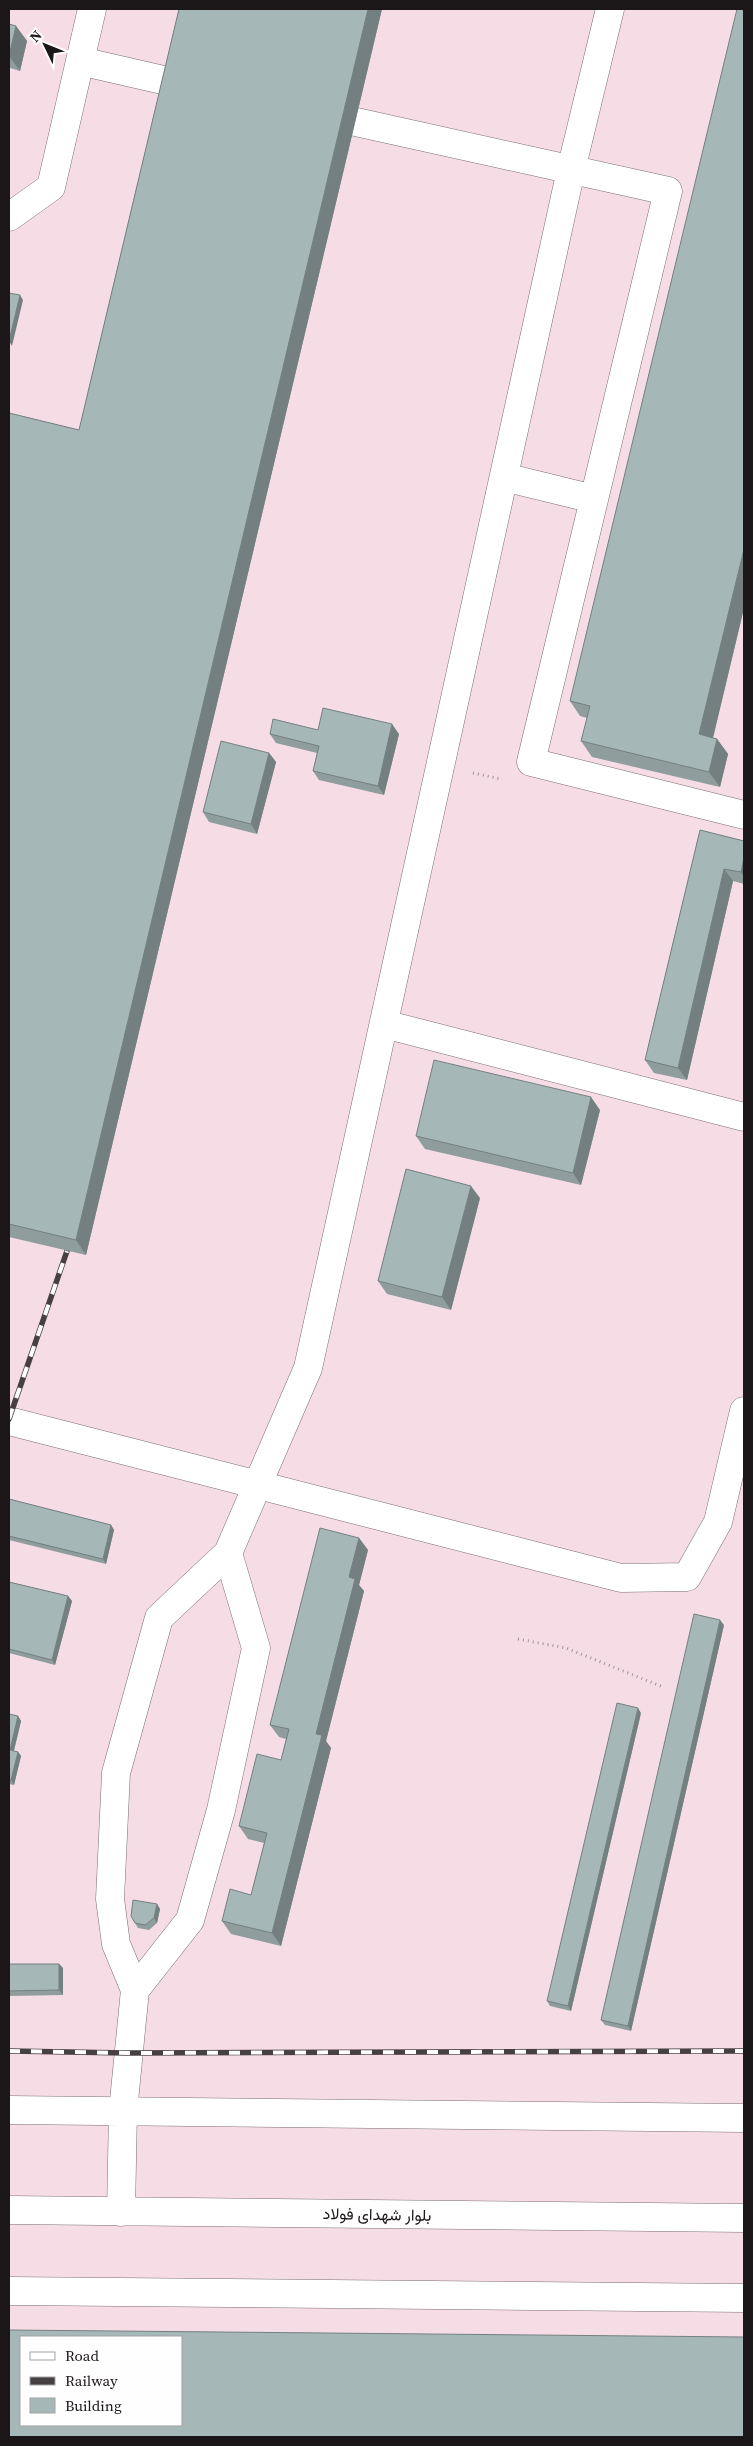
<svg xmlns="http://www.w3.org/2000/svg" width="753" height="2446" viewBox="0 0 753 2446" font-family="'Source Serif 4',Vazirmatn,serif">
	<style>
		.built { fill: #f6dde5; fill-rule: evenodd }
		.lines { fill: none; stroke-linecap: round; stroke-linejoin: round }
		.minor-casing { stroke: #7c6e72; stroke-width: 29 }
		.path { stroke: #a19598; stroke-width: 3; stroke-dasharray: 1 4; stroke-linecap: butt }
		.minor { stroke: #fff; stroke-width: 28 }
		.rail-casing { stroke: #474043; stroke-width: 5.5 }
		.rail { stroke: #fefefe; stroke-width: 4; stroke-dasharray: 11; stroke-linecap: butt }
		.wall { fill: #8f9d9d }
		.shaded-wall { fill: #748080 }
		.building { fill: #a6b7b7; stroke: #748080; fill-rule: evenodd }
		.labels { text-anchor: middle; stroke-width: 4; stroke-linejoin: round; paint-order: stroke }
		.street-label { font-size: 16px; fill: #1b1618; stroke: #fefefe }
	</style>
	<rect width="100%" height="100%" fill="#fcebf0"/>
	<path class="built" d="M9 9H744V2437H9ZM21 2337H181V2425H21Z"/>
	<g class="lines">
		<defs>
			<path id="minor" d="M92 9 80 61 176 83
				M356 122 668 191 531 762 744 815
				M9 217 51 187 80 61
				M504 477 594 499
				M384 1024 744 1117
				M9 1421 621 1578 687 1577 718 1522 744 1411
				M228 1553 256 1648 221 1810 190 1920 135 1990 116 1944 110 1899 116 1773 159 1618 228 1553 308 1368 571 170 610 9
				M9 2110 744 2118
				M9 2210 744 2218
				M121 2212 123 2111 135 1990
				M9 2291 744 2298"/>
		</defs>
		<use href="#minor" class="minor-casing"/>
		<path class="path" d="M473 773 501 779
			M518 1639 566 1648 663 1687"/>
		<use href="#minor" class="minor"/>
		<defs>
			<path id="rail" d="M9 1419 67 1251
				M9 2051 127 2053 744 2051"/>
		</defs>
		<use href="#rail" class="rail-casing"/>
		<use href="#rail" class="rail"/>
	</g>
	<path class="wall" d="M179 9H382L86 1255 9 1237V413L79 430Z
		M744 9V608L713 738 717 739 728 754 720 787 592 757 581 741 587 718 580 716 570 701Z
		M9 24 16 26 27 41 20 71 10 68 9 72Z
		M318 730 399 734 384 795 319 780 313 771 317 753 276 743 270 734Z
		M269 753 276 762 257 834 209 822 203 812Z
		M700 830 744 841V884L733 881 687 1080 654 1073 645 1060Z
		M600 1110 581 1185 425 1149 416 1136Z
		M480 1198 451 1310 387 1294 378 1281Z
		M9 1499 111 1525 114 1530 106 1564 9 1540Z
		M359 1538 368 1550 359 1585 364 1591 326 1741 331 1748 281 1946 231 1934 222 1921 251 1895 264 1843 248 1839 239 1826 281 1760 286 1739 279 1737 270 1725Z
		M9 1582 68 1596 72 1601 55 1665 9 1653Z
		M724 1625 631 2031 605 2025 601 2020Z
		M641 1713 571 2011 550 2006 547 2001Z
		M9 1714 18 1716 21 1721 14 1751 18 1752 21 1756 14 1785 9 1784Z
		M157 1904 160 1909 157 1923 149 1930 138 1928 131 1916Z
		M9 1964H59L63 1968V1995L9 1996Z"/>
	<path class="shaded-wall" d="M368 9H382L86 1255 76 1240Z
		M16 26 27 41 20 71 9 56Z
		M20 295 23 300 12 346 9 341Z
		M744 549V608L710 750 699 734Z
		M392 724 399 734 384 795 378 786Z
		M717 739 728 754 720 787 709 772Z
		M269 753 276 762 257 834 251 824Z
		M744 858V877L741 872Z
		M724 869 733 881 687 1080 678 1068Z
		M591 1097 600 1110 581 1185 573 1173Z
		M471 1186 480 1198 451 1310 442 1297Z
		M111 1525 114 1530 106 1564 103 1559Z
		M359 1538 368 1550 359 1585 364 1591 326 1741 331 1748 281 1946 272 1933 316 1734 349 1577Z
		M68 1596 72 1601 55 1665 52 1660Z
		M720 1620 724 1625 631 2031 628 2026Z
		M638 1708 641 1713 571 2011 568 2006Z
		M18 1716 21 1721 13 1754 10 1750Z
		M18 1752 21 1756 14 1785 11 1780Z
		M157 1904 160 1909 157 1923 154 1918Z
		M59 1964 63 1968V1995L59 1990Z"/>
	<path class="building" d="M179 9H368L76 1240 9 1224V413L79 430Z
		M737 9H744V549L699 734 717 739 709 772 581 741 590 706 570 701Z
		M9 24 16 26 9 56Z
		M9 293 20 295 9 341Z
		M323 708 392 724 378 786 313 771 319 746 270 734 273 719 318 730Z
		M221 741 269 753 251 824 203 812Z
		M700 830 744 841V858L741 872 724 869 678 1068 645 1060Z
		M434 1060 591 1097 573 1173 416 1136Z
		M406 1169 471 1186 442 1297 378 1281Z
		M9 1499 111 1525 103 1559 9 1536Z
		M320 1528 359 1538 349 1577 355 1579 316 1734 322 1735 272 1933 222 1921 230 1889 251 1895 267 1833 239 1826 257 1754 281 1760 289 1729 270 1725Z
		M9 1582 68 1596 52 1660 9 1649Z
		M694 1614 720 1620 628 2026 601 2020Z
		M617 1703 638 1708 568 2006 547 2001Z
		M9 1714 18 1716 10 1750 18 1752 11 1780H9Z
		M133 1900 157 1904 154 1918 145 1925 135 1923 131 1916Z
		M9 1964H59V1990L9 1991Z
		M9 2330 744 2337V2437H9ZM21 2337H181V2425H21Z"/>
	<g class="labels">
		<g class="street-label">
			<text transform="translate(377 2214) rotate(1)" y="6">بلوار شهدای فولاد</text>
		</g>
	</g>
	<rect width="753" height="2446" fill="none" stroke="#1b1618" stroke-width="20"/>
	<rect x="20" y="2336" width="162" height="90" fill="#fefefe" stroke="#a3a1a2"/>
	<rect x="30" y="2352" width="25" height="8" fill="#ffffff" stroke="#a3a1a2"/>
	<text x="65" y="2361" font-size="15" fill="#1b1618">Road</text>
	<rect x="30" y="2377" width="25" height="8" fill="#474043" stroke="#a3a1a2"/>
	<text x="65" y="2386" font-size="15" fill="#1b1618">Railway</text>
	<rect x="30" y="2398" width="25" height="15" fill="#a6b7b7" stroke="#a3a1a2"/>
	<text x="65" y="2411" font-size="15" fill="#1b1618">Building</text>
	<g transform="translate(45 45) rotate(313)" stroke="#fefefe" stroke-width="4" paint-order="stroke">
	<path d="M0-4L9 19L0 12L-9 19Z" fill="#1b1618"/>
	<text y="-8" font-size="14" font-weight="bold" text-anchor="middle" fill="#1b1618">N</text>
	</g>
</svg>
